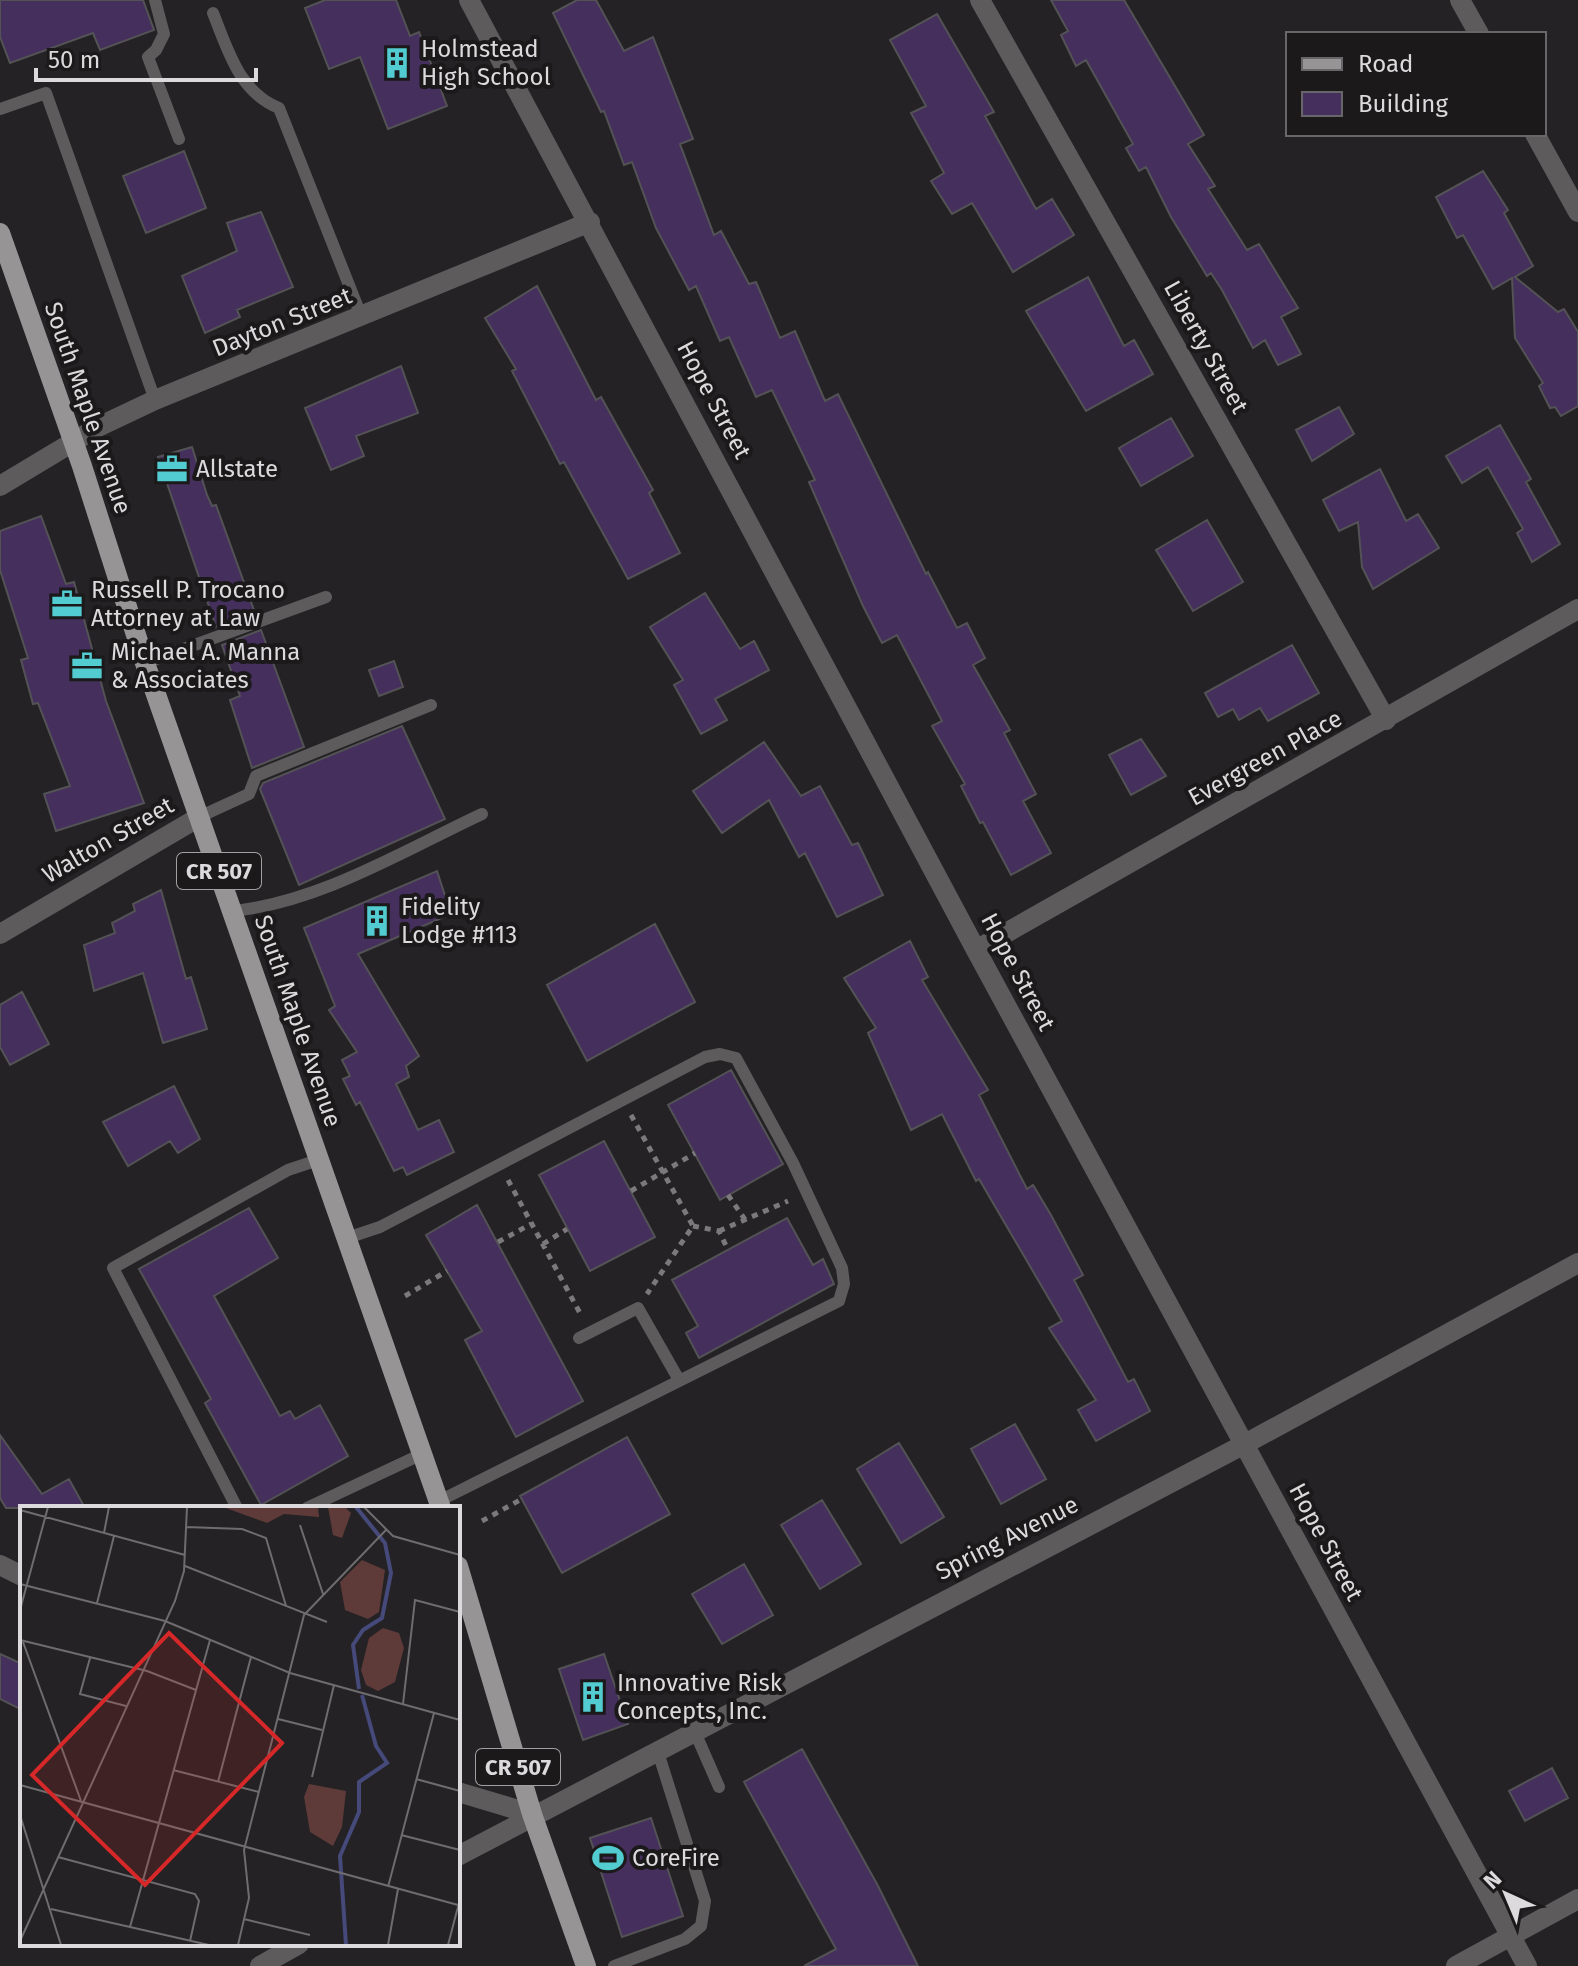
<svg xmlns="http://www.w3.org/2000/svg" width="1578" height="1966" viewBox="0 0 1578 1966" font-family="'Fira Sans',sans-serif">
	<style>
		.building { fill: #452f5d; stroke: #535255; stroke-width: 2 }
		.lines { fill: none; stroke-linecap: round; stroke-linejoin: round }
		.path { stroke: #7b797b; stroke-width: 5; stroke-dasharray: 6 6; stroke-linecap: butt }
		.service { stroke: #5d5b5c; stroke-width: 12 }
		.minor { stroke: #5d5b5c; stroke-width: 20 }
		.primary { stroke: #979495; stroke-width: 20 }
		.labels { text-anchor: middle; stroke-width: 8; stroke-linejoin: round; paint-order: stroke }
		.shield { fill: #1b191a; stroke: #a2a0a2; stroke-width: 2 }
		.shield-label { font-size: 22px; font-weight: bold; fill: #dcdadc }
		.poi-label { font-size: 24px; fill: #dcdadc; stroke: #1b191a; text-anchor: start }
		.street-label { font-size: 24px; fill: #dcdadc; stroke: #1b191a }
		.inset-river { fill: none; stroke: #454a7b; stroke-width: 4 }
		.inset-road { fill: none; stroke: #6e6c6e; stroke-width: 2 }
		.view { fill: #d62828; fill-opacity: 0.15; stroke: #d62828; stroke-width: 4 }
		.inset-edge { fill: none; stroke: #dcdadc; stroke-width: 4 }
	</style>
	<rect width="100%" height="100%" fill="#242224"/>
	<path class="building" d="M0 0H143L154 30 100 50 93 33 10 63 0 37Z
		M325 0H396L410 36 419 32 447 106 388 129 360 57 329 69 305 8Z
		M577 0H596L624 51 653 37 693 139 680 144 714 235 721 231 749 284 756 282 780 338 795 331 825 401 838 394 926 574 928 572 957 628 967 623 985 658 973 665 1010 730 1004 733 1036 794 1023 801 1051 853 1011 875 983 822 980 823 961 786 965 784 932 726 942 721 897 635 882 643 863 606 809 482 815 480 772 390 756 397 729 337 720 341 696 286 689 290 656 228 632 162 624 165 604 111 601 112 553 13Z
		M1051 0H1124L1204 135 1188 144 1215 186 1208 189 1247 250 1259 244 1298 308 1281 317 1301 354 1278 365 1265 340 1253 348 1222 290 1211 273 1207 276 1171 217 1146 167 1139 171 1126 148 1133 144 1086 60 1076 66 1061 35 1068 31Z
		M937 14 994 112 985 116 1036 209 1052 199 1074 235 1013 272 972 203 952 214 931 181 944 173 911 113 926 106 890 40Z
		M184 151 206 208 146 233 123 176Z
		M1483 171 1508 210 1504 213 1533 266 1515 277 1558 312 1564 309 1578 332V406L1561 416 1555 407 1550 408 1539 386 1543 383 1515 338 1512 278 1493 289 1463 235 1457 238 1436 197Z
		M261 212 293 287 237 310 240 317 205 333 182 276 237 251 227 223Z
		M1088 277 1124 346 1134 340 1153 374 1086 411 1026 311Z
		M537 286 596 400 601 397 653 490 649 493 680 553 628 579 564 462 560 464 512 371 516 369 485 318Z
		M401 366 418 413 356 436 364 456 331 470 305 408Z
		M1339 407 1354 434 1312 461 1296 430Z
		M1171 418 1193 456 1141 486 1119 448Z
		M1500 425 1531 479 1526 482 1560 544 1532 562 1517 533 1523 529 1488 467 1462 483 1446 456Z
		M192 447 207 495 212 506 216 505 255 613 216 627 158 457Z
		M1380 469 1406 521 1418 514 1439 548 1373 589 1362 567 1358 522 1339 531 1323 500Z
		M41 516 66 584 74 582 106 701 144 803 56 831 44 794 70 786 38 703 33 704 21 660 28 658 0 570V531Z
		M1207 520 1243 582 1193 611 1156 550Z
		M705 593 740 649 754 641 769 670 715 699 727 720 701 734 674 685 683 680 650 627Z
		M261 630 304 747 252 768 230 700 240 696 222 645Z
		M1292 645 1319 693 1268 721 1260 708 1239 720 1233 709 1218 717 1205 693Z
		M394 661 403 687 379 696 369 670Z
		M402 726 445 819 299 885 260 789 263 783Z
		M1141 739 1166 776 1131 795 1109 755Z
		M764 742 801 796 820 786 852 845 858 843 883 895 837 917 805 853 799 857 769 800 722 833 693 791Z
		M437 871 451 914 358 954 419 1056 406 1066 409 1077 396 1084 418 1130 439 1120 454 1152 407 1175 403 1167 394 1171 360 1102 356 1105 343 1079 350 1076 342 1060 357 1052 329 1010 335 1006 304 928Z
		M161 890 186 979 191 977 207 1029 163 1043 143 973 94 991 84 945 115 933 112 923 135 911 133 904Z
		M655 924 695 1002 587 1061 547 985Z
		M910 941 928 977 922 980 988 1090 979 1095 1027 1189 1033 1185 1051 1215 1083 1275 1074 1280 1128 1382 1134 1379 1150 1411 1096 1441 1078 1410 1096 1400 1049 1328 1062 1321 979 1179 976 1181 942 1114 911 1130 868 1033 876 1028 844 978Z
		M22 992 49 1044 10 1065 0 1047V1005Z
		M731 1070 783 1164 720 1200 668 1105Z
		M174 1086 200 1139 178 1153 170 1141 128 1166 103 1122Z
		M604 1141 655 1237 590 1271 539 1175Z
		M477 1205 583 1401 516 1437 465 1340 482 1331 426 1235Z
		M249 1208 278 1258 214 1296 280 1416 290 1411 295 1419 320 1405 348 1456 261 1505 205 1403 211 1399 139 1269Z
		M787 1218 813 1265 823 1259 834 1284 699 1358 686 1333 698 1326 672 1280Z
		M1015 1424 1046 1479 1001 1504 971 1449Z
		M0 1435 42 1494 69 1479 85 1508H6L0 1498Z
		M627 1437 670 1514 562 1573 520 1496Z
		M899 1443 944 1517 901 1543 857 1469Z
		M822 1500 861 1564 820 1589 781 1525Z
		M744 1564 773 1615 722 1644 692 1594Z
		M0 1654 22 1664V1710L0 1699Z
		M604 1654 628 1724 583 1740 559 1669Z
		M802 1749 877 1884 918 1966H804L836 1949 744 1782Z
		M1552 1768 1568 1798 1525 1821 1509 1791Z
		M651 1818 683 1916 622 1937 590 1838Z"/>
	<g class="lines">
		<path class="path" d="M631 1115 693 1226 647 1294
			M508 1180 581 1315
			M631 1191 695 1153
			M728 1195 746 1221
			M693 1226 719 1231 728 1250
			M719 1231 788 1201
			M498 1242 531 1224
			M543 1244 567 1229
			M405 1296 447 1271
			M482 1521 520 1500"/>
		<path class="service" d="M155 0 164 34 156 50 148 57 179 139
			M213 13C228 50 239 92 279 108L362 318
			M0 109 46 93 155 400
			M145 663 326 597
			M201 816 249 794 256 776 431 705
			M233 911C320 902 403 851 482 814
			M347 1238 380 1227 705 1057 720 1054 736 1058 793 1163 842 1268 844 1284 839 1301 439 1501
			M579 1338 638 1308 679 1380
			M237 1508 113 1268 288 1170 318 1160
			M307 1508 422 1454
			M694 1730 719 1787
			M614 1966 685 1939 701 1926 705 1901 657 1749"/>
		<path class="minor" d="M469 0 976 950 1527 1966
			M980 0 1386 720
			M1460 0 1479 34
			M1535 134 1578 212
			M0 486 98 427 155 400 590 222
			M0 934 201 816
			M976 950 1578 609
			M0 1565 22 1576
			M458 1792 532 1814
			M458 1856 1243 1445 1578 1263
			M260 1966 299 1944
			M1456 1966 1578 1899"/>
		<path class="primary" d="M0 233 82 466 145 663 441 1508
			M458 1566 532 1814 586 1966"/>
	</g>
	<defs>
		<symbol id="building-bare" viewBox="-9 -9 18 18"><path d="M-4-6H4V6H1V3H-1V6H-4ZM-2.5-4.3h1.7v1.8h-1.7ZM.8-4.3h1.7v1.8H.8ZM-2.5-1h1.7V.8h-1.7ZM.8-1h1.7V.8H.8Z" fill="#52ccd0" stroke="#1b191a" stroke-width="2.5" paint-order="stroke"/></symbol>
		<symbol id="office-bare" viewBox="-9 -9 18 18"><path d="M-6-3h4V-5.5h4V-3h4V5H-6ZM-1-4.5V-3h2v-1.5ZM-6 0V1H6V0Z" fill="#52ccd0" stroke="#1b191a" stroke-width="2.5" paint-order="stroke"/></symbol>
		<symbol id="stadium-bare" viewBox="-9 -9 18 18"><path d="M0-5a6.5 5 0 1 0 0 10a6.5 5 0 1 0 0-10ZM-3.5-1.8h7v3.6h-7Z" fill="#52ccd0" stroke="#1b191a" stroke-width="2.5" paint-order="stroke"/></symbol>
	</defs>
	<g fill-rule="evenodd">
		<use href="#building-bare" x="375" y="41" width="44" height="44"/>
		<use href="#office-bare" x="150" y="447" width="44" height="44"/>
		<use href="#office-bare" x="45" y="582" width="44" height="44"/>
		<use href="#office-bare" x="65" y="644" width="44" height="44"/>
		<use href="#building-bare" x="355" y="899" width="44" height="44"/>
		<use href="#building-bare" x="571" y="1675" width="44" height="44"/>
		<use href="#stadium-bare" x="586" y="1836" width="44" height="44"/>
	</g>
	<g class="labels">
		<g class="shield">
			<rect x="177" y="853" width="84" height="36" rx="6"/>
			<rect x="476" y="1749" width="84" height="36" rx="6"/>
		</g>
		<g class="shield-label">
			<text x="219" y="879">CR 507</text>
			<text x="518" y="1775">CR 507</text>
		</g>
		<g class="poi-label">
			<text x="421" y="57">Holmstead<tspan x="421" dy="28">High School</tspan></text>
			<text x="196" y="477">Allstate</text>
			<text x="91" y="598">Russell P. Trocano<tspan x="91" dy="28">Attorney at Law</tspan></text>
			<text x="111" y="660">Michael A. Manna<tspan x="111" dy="28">&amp; Associates</tspan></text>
			<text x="401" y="915">Fidelity<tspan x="401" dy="28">Lodge #113</tspan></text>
			<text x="617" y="1691">Innovative Risk<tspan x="617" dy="28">Concepts, Inc.</tspan></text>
			<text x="632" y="1866">CoreFire</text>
		</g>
		<g class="street-label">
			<text transform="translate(282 322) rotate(-22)" y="8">Dayton Street</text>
			<text transform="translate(1206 347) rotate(61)" y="8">Liberty Street</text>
			<text transform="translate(714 400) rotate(62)" y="8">Hope Street</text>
			<text transform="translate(88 408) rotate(71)" y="8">South Maple Avenue</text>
			<text transform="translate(1265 758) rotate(-29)" y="8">Evergreen Place</text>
			<text transform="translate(108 840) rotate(-30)" y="8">Walton Street</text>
			<text transform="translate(1018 972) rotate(62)" y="8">Hope Street</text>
			<text transform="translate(298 1021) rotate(71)" y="8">South Maple Avenue</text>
			<text transform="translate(1007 1538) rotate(-27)" y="8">Spring Avenue</text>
			<text transform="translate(1326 1542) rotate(62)" y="8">Hope Street</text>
		</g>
	</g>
	<g transform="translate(20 1506)">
		<rect width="440" height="440" fill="#242224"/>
		<path d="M203 1H298L299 11 264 8 247 17ZM308 1H325L331 7 322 32 313 29ZM342 54 365 64 359 106 348 113 325 104 320 76ZM363 122 379 127 384 142 375 176 358 185 346 179 341 164 349 132ZM289 278 326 285 322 321 313 340 290 326 284 291Z" fill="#5e3b39"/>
		<path class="inset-river" d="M336 1 365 37 371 67 362 112 343 124 333 139 339 183M326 439 320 350 339 306V276L367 257 356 240 342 189"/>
		<path class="inset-road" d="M344 1 373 30 440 49M0 4 165 49M280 19 303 88M166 21 222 23 246 32 266 100M84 27 89 1M165 60 307 116M0 78 145 115M77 97 94 30M0 104 28 1M145 115 270 167 440 214M0 134 127 165 176 184M3 136 61 295M70 152 60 188 106 200M383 198 395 94 440 106M258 213 302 224M153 264 239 286M292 271 314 179M396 273 440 285M198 276 231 151M0 279 438 399M0 309 23 382M381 329 440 344M38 351 175 388 179 395 170 435M368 381 414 207M23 382 41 439M31 403 189 439M224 413 290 429M110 421 190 134M0 435 155 95 164 65 167 1M218 439 229 392 224 344 284 109 366 24M368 439 378 383M428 439 440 393"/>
		<path class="view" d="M149 127 262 237 125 379 12 269Z"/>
		<rect width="440" height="440" class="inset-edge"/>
	</g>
	<rect x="1286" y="32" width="260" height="104" fill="#1b191a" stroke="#686668" stroke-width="2"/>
	<rect x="1302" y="58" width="40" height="12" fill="#979495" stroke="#686668" stroke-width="2"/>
	<text x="1358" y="72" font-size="24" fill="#dcdadc">Road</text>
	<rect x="1302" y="92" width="40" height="24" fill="#452f5d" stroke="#686668" stroke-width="2"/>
	<text x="1358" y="112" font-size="24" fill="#dcdadc">Building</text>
	<g transform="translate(1506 1894) rotate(316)" stroke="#1b191a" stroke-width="6" paint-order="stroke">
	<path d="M0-6L14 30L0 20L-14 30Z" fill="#dcdadc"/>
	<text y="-12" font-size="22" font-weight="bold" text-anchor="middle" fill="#dcdadc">N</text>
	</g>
	<path d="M36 68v12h220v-12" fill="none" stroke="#dcdadc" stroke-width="4"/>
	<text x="48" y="68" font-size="24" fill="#dcdadc" stroke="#1b191a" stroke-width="6" paint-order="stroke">50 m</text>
</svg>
